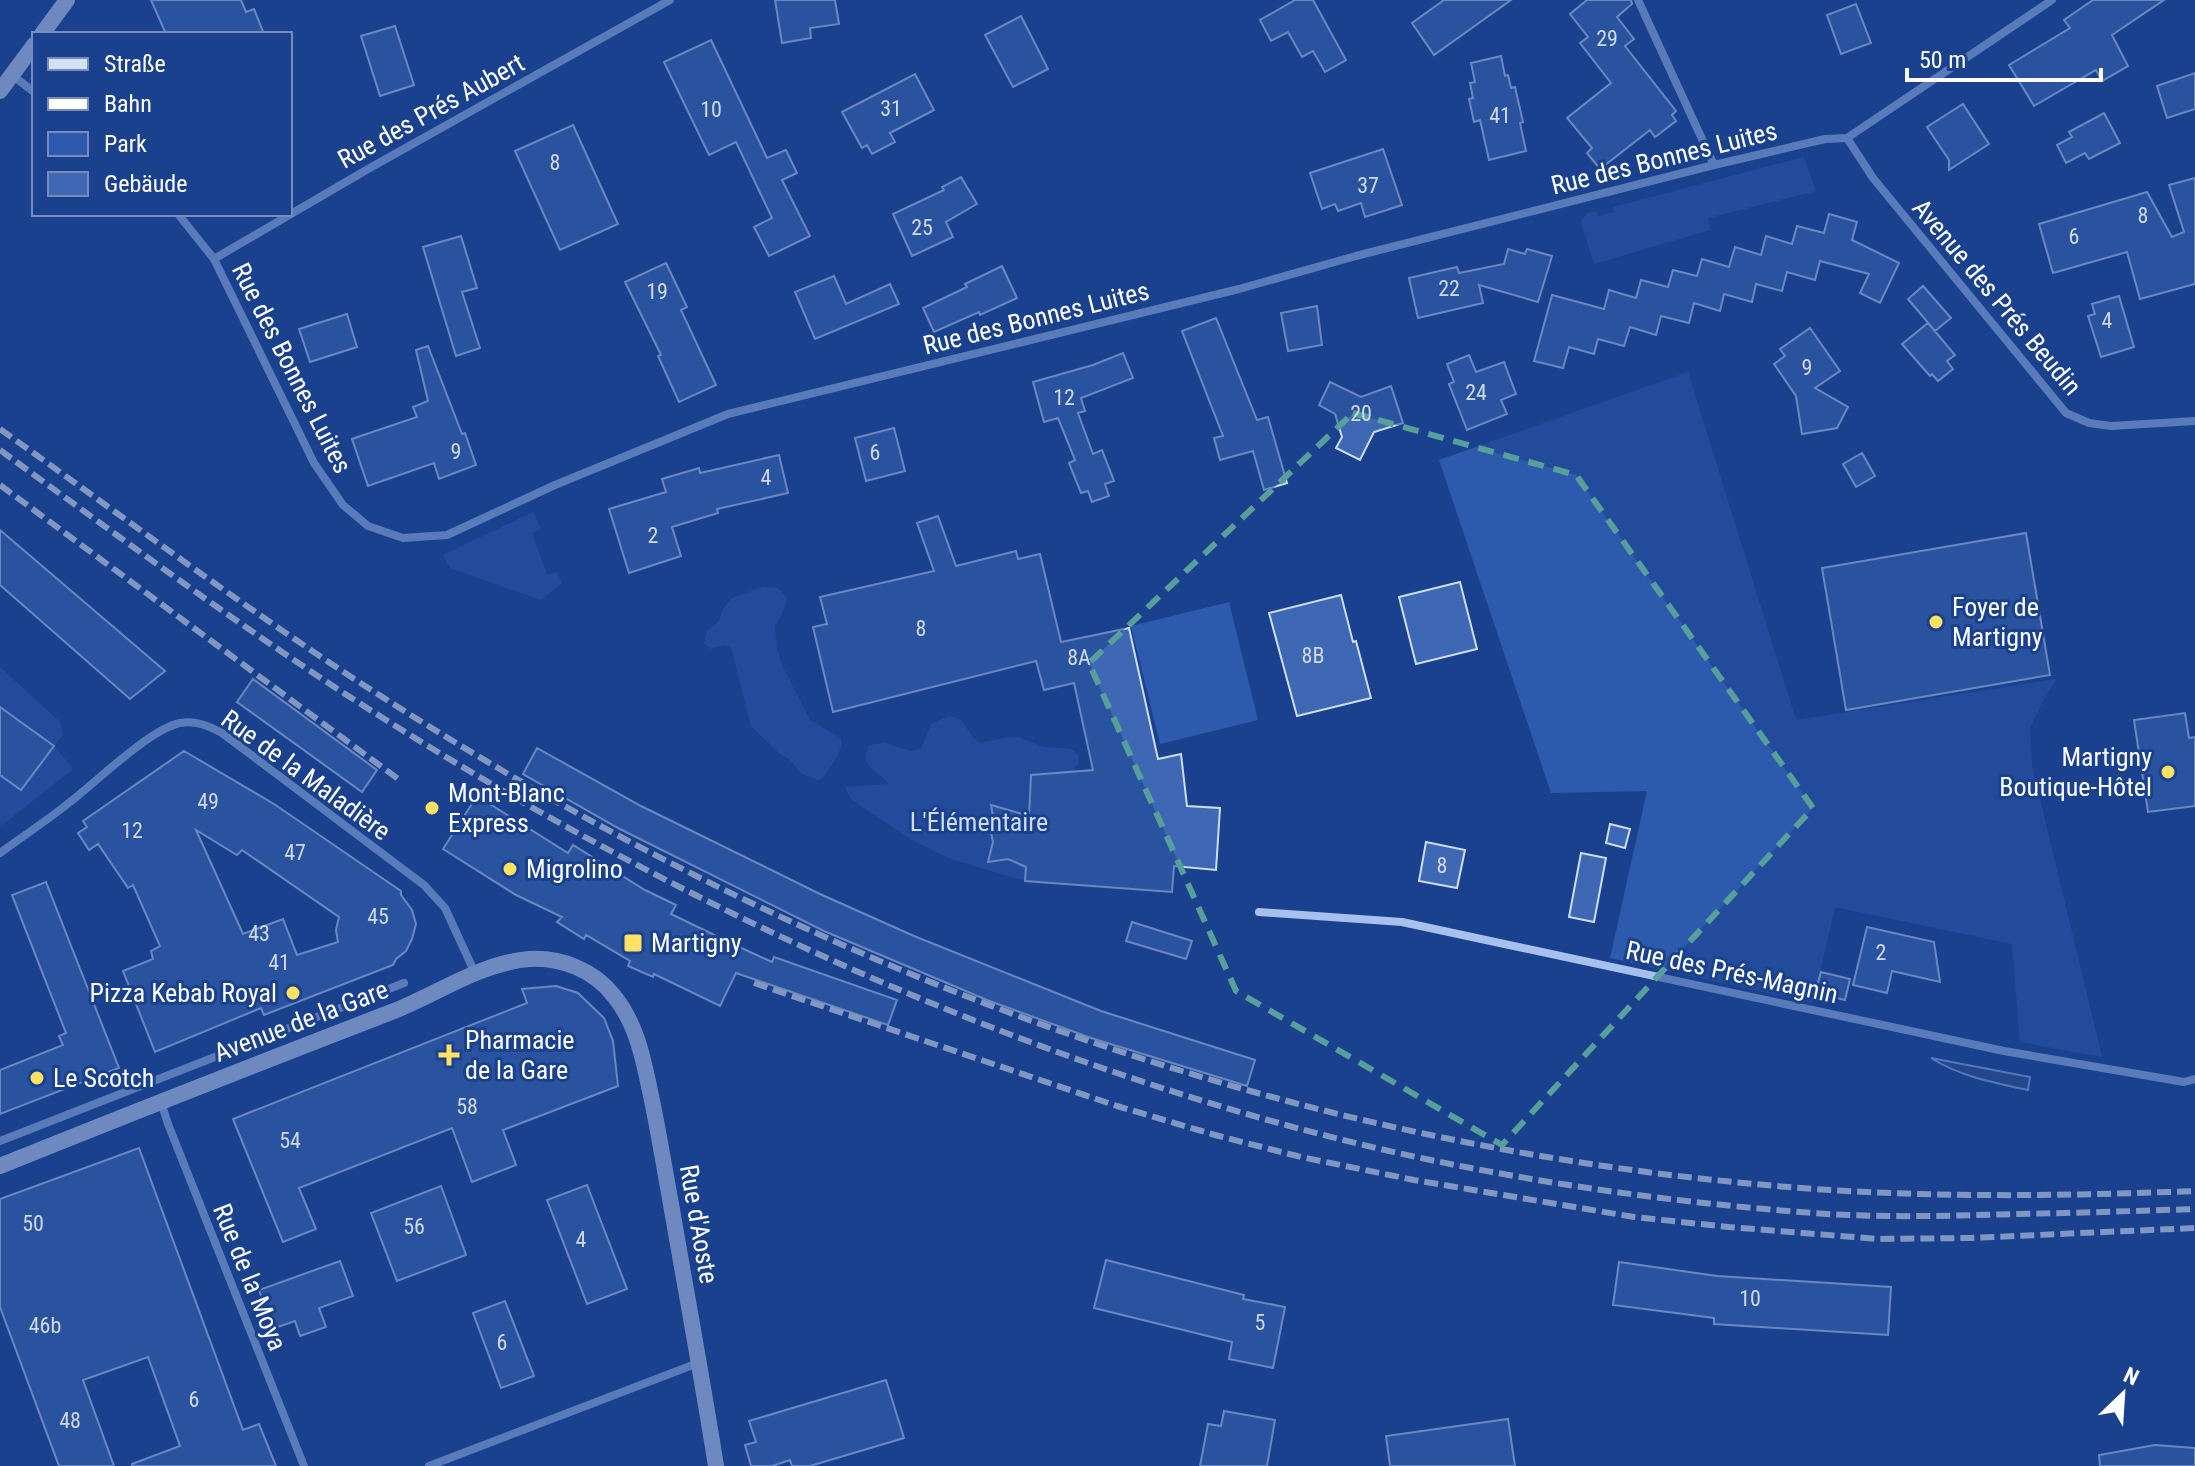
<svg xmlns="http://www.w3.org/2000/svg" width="2195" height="1466" viewBox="0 0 2195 1466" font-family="'Roboto Condensed',sans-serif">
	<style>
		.green { fill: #2d5aac }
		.water { fill: #314e87; stroke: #9abaf0; stroke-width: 2 }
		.building { fill: #3e68b4; stroke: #cdddfa; stroke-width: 2; fill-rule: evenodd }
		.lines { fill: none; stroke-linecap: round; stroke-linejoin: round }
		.street { stroke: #a7c0ee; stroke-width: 8 }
		.secondary { stroke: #d4e1fa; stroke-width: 16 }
		.rail { stroke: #fff; stroke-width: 6; stroke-dasharray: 14 6; stroke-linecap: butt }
		.marked { fill: none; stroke: #579f9a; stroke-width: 6; stroke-dasharray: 16 10; stroke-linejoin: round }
		.poi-dot { fill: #ffe164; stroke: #1a418e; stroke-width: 3 }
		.labels { text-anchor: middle; stroke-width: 6; stroke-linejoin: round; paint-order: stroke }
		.number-label { font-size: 22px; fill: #cfd9ec }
		.street-label { font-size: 26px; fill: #fff; stroke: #1a418e }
		.poi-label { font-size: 26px; fill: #fff; stroke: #1a418e; text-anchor: start }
		.park-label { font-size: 26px; fill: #cdddfa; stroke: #1a418e }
	</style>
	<rect width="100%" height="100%" fill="#1a418e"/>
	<path class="green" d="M1804 157 1816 191 1708 218 1710 230 1594 264 1581 222 1587 213 1596 211 1598 216 1614 212 1613 207Z
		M1688 372 1796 720 2057 679 2044 699 2030 728 2032 766 2102 1057 2020 1042 2012 944 1835 907 1813 1003 1610 958 1647 791 1551 793 1439 460Z
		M533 512 541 529 532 533 547 575 557 572 562 583 541 600 450 568 443 555Z
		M763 587 778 588 787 598 783 611 775 627 777 650 783 667 810 720 841 738C843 753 831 765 823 778L819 780 802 774 789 759 779 753 751 726 731 647 724 645 711 649 704 643 707 631 719 621 723 609 732 598Z
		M1229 602 1258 720 1160 744 1131 626Z
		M0 667 60 722 63 735 54 746 73 769 2 825 0 824Z
		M950 716 961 720 974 739 981 743 1004 738 1019 737 1044 747 1071 749 1078 754V765L1071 772 1040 773 1031 778 1025 881 948 858 910 839 851 799 845 787 889 784C878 769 859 770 869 745L885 743 910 751 921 749 931 724Z"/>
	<path class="water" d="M1931 1058 2030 1077 2028 1090C1995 1083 1959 1076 1931 1058Z"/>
	<path class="building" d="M151 0H241L246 12 254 9 264 34H166Z
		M775 0H835L839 24 810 28 811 38 782 43Z
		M1295 0H1313L1346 60 1325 72 1313 51 1302 57 1288 32 1271 41 1260 20Z
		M1444 0H1511L1434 55 1412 23Z
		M1587 0H1631L1632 4 1617 17 1634 39 1625 46 1676 111 1672 115 1676 121 1655 137 1650 130 1600 169 1587 153 1592 148 1567 118 1611 83 1580 43 1588 37 1570 14Z
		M2093 0H2164L2112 35 2128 66 2102 81 2096 70 2034 106 2009 65 2070 28 2064 20Z
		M1856 4 1871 43 1841 54 1827 15Z
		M1021 16 1048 69 1013 87 985 35Z
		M395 26 414 85 380 96 361 36Z
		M711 40 767 158 786 150 797 173 782 180 810 236 769 256 754 227 772 218 736 142 709 155 664 62Z
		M1501 56 1505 76 1508 75 1511 88 1515 87 1523 122 1520 123 1526 151 1489 160 1480 120 1474 122 1469 99 1473 98 1470 83 1475 82 1471 63Z
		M2195 73V109L2167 118 2157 86Z
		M915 74 934 110 890 133 895 142 872 154 867 145 862 148 842 112Z
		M1963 104 1989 144 1949 170V160L1927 127Z
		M2104 113 2120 143 2089 159 2085 153 2066 163 2057 145 2072 137 2069 132Z
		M573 125 618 224 560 250 515 151Z
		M1383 149 1402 205 1365 217 1361 203 1338 211 1335 204 1322 209 1310 173Z
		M961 177 977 204 946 222 953 237 912 256 893 214 944 190 942 187Z
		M2195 178V284L2140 299 2127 252 2053 273 2039 224 2147 192 2172 237 2184 232 2169 185Z
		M1829 214 1857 222 1852 240 1899 263 1880 303 1860 293 1869 274 1820 261 1815 280 1787 272 1782 291 1756 284 1752 302 1724 294 1720 311 1694 303 1689 323 1661 316 1656 335 1630 327 1624 346 1598 339 1594 354 1569 347 1563 368 1534 361 1552 295 1604 309 1609 290 1636 298 1641 280 1668 287 1673 270 1697 276 1702 259 1729 267 1735 247 1761 255 1766 236 1792 244 1797 226 1824 233Z
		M461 236 477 288 462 292 480 348 456 356 423 247Z
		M1508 249 1525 254 1527 249 1552 256 1538 302 1479 285 1483 303 1418 318 1409 278 1457 267 1459 273 1504 264Z
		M666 263 687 307 681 310 716 385 679 402 658 356 661 355 625 282Z
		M1002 266 1017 298 980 315 979 312 934 332 923 308 967 287 965 284Z
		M834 276 846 304 890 284 899 304 815 339 795 292Z
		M1923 286 1951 318 1935 331 1908 299Z
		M2119 296 2134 347 2101 357 2088 316 2095 314 2092 304Z
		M1317 306 1322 345 1288 351 1281 313Z
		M347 314 357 347 310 362 299 329Z
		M1216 318 1257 420 1268 417 1287 483 1264 490 1253 451 1220 460 1214 438 1223 436 1182 331Z
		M1928 323 1955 355 1947 361 1953 369 1938 381 1932 374 1930 376 1902 344Z
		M1810 328 1840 371 1815 388 1848 407 1837 428 1802 434 1796 396 1774 364 1785 356 1780 349Z
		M428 346 462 434 465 433 476 465 439 479 434 463 368 486 352 439 417 417 413 407 428 401 416 350Z
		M1123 353 1133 378 1081 398 1085 411 1078 413 1093 454 1102 450 1114 481 1105 484 1109 496 1092 502 1088 491 1081 493 1069 463 1075 460 1058 418 1044 422 1033 382 1093 365Z
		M1469 355 1476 372 1504 362 1516 394 1501 400 1507 414 1467 430 1449 384 1454 382 1447 364Z
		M1330 382 1361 397 1391 386 1403 423 1374 432 1360 460 1336 448 1342 437 1335 414 1319 405Z
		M894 428 905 471 866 481 855 438Z
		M1862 453 1875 476 1856 487 1843 464Z
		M779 455 788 493 717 509 718 513 672 527 681 556 629 573 609 509 666 492 662 479 699 468 700 473Z
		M938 516 956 566 1016 551 1018 559 1040 554 1061 642 1129 628 1158 759 1181 754 1187 806 1220 808 1216 870 1174 866 1172 892 1025 881 1026 867 1008 859 988 862 993 842 991 833 995 828 991 805 1029 816 1031 775 1093 770 1074 683 1044 690 1036 661 833 712 813 627 827 624 820 597 934 571 917 523Z
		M0 530 165 671 130 699 0 585Z
		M2026 533 2050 675 1846 710 1822 568Z
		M1460 582 1477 649 1416 664 1399 597Z
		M1341 595 1353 642 1356 641 1371 698 1297 716 1269 613Z
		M253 679 377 770 362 792 237 702Z
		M0 707 54 746 21 790 0 775Z
		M2185 713 2189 738 2195 737V806L2148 812 2134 720Z
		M537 748 641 806 820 894 914 936 1101 1011 1255 1060 1247 1086 1091 1038 987 1000 824 931 620 829 523 774Z
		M184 751 274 804 401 891V895L412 910 416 924 412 939 406 951 396 959 393 965 264 1015 261 1008 155 1052 123 971 153 959 151 951 160 946 133 885 128 888 98 844 89 850 78 833 87 827 83 821ZM196 830 237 855 242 850 339 917 336 930 338 942 297 955 283 919 243 934Z
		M477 796 568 853 573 845 645 890 676 905 671 914 737 946 772 962 774 957 897 1000 888 1025 736 973 720 1006 654 974 653 977 628 966 630 961 586 935 584 939 557 922 562 917 516 895 443 849Z
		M1610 824 1630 829 1625 848 1606 843Z
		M1426 842 1465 850 1457 888 1419 881Z
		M1581 853 1606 858 1594 922 1569 917Z
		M46 882 119 1068 0 1114V1070L63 1045 59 1036 66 1033 12 895Z
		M1132 922 1192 941 1186 959 1126 941Z
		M1867 927 1934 942 1940 982 1892 971 1887 993 1853 985Z
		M1821 972 1850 979 1845 1000 1815 993Z
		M556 986 578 993 604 1018 613 1041 618 1086 503 1130 516 1165 472 1182 452 1128 299 1188 316 1229 283 1242 233 1119 527 1003 522 989Z
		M139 1148 243 1430 259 1424 276 1466H132V1464L180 1446 148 1357 83 1380 114 1466H59L0 1307V1199Z
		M587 1185 627 1289 587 1304 547 1200Z
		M441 1186 466 1255 397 1281 371 1213Z
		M1106 1260 1244 1295 1243 1299 1285 1307 1273 1368 1229 1359 1232 1342 1094 1308Z
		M340 1261 353 1296 319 1308 326 1327 300 1336 295 1321 272 1329 259 1290Z
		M1619 1262 1717 1276 1891 1287 1888 1335 1714 1324V1318L1613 1305Z
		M505 1301 534 1376 501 1388 473 1313Z
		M886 1380 904 1438 810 1466H792L790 1460 772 1466H751L745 1445 756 1442 749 1421Z
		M1224 1411 1275 1420 1267 1466H1200L1208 1424 1221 1426Z
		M1508 1419 1515 1466H1390L1386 1436Z
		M2155 1445 2195 1448V1466H2100L2099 1455Z"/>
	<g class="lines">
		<path class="street" d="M1638 0 1714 165
			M12 75 34 92
			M1847 138 1873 178 2066 413 2089 423 2111 426 2195 421
			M178 214 214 259 314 463 343 505 368 526 403 538 447 535 555 485 728 414 1239 289 1356 256 1714 165 1825 139 1847 138 2052 0
			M214 259 368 169 670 0
			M0 853C23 836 48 820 70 802 96 782 150 729 180 723 195 720 209 726 222 733L424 885 445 908 475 973
			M1259 912 1402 922 2004 1051 2184 1082 2195 1079
			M161 1102 168 1124 304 1466
			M0 1141 404 983
			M429 1466 698 1363"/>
		<path class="secondary" d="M42 34 67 0
			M0 91 34 45
			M0 1166C131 1113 262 1062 394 1011 437 994 481 963 529 959 561 957 594 970 614 996 636 1023 643 1057 650 1091 658 1128 664 1166 671 1204 686 1291 702 1378 716 1466"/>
		<path class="rail" d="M0 429C139 528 276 632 422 722 843 984 1304 1150 1801 1188 1932 1198 2064 1196 2195 1191
			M0 450C132 546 263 644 402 730 699 915 1034 1067 1376 1148 1519 1181 1666 1202 1813 1213 1880 1218 1948 1216 2016 1214 2076 1213 2135 1211 2195 1209
			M0 485 401 781
			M754 983 1117 1106 1215 1135 1301 1157 1414 1180 1634 1217 1729 1227 1878 1239 1970 1238 2195 1228"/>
	</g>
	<path d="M0 0H2195V1466H0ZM1353 413 1576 475 1813 808 1502 1145 1236 991 1089 663Z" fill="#1a418e" fill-opacity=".55" fill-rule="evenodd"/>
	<path class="marked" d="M1353 413 1576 475 1813 808 1502 1145 1236 991 1089 663Z"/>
	<g class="poi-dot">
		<circle cx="1936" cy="622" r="8"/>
		<circle cx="2168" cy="772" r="8"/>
		<circle cx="432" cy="808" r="8"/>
		<circle cx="510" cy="869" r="8"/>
		<rect x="623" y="933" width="20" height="20" rx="4"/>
		<circle cx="293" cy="993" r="8"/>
		<path d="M445 1043h8v8h8v8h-8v8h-8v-8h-8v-8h8z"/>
		<circle cx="37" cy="1078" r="8"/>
	</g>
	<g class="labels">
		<g class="number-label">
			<text x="1607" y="46">29</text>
			<text x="891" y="116">31</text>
			<text x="711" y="117">10</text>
			<text x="1500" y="123">41</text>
			<text x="555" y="170">8</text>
			<text x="1368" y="193">37</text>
			<text x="2143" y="223">8</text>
			<text x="922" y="235">25</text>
			<text x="2074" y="244">6</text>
			<text x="1449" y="296">22</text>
			<text x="657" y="299">19</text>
			<text x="2107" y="328">4</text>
			<text x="1807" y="375">9</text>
			<text x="1476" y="400">24</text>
			<text x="1064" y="405">12</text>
			<text x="1361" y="421">20</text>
			<text x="456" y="459">9</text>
			<text x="875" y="460">6</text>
			<text x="766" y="485">4</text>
			<text x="653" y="543">2</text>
			<text x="921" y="636">8</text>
			<text x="1313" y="663">8B</text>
			<text x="1079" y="665">8A</text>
			<text x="208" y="809">49</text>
			<text x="132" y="838">12</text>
			<text x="295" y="860">47</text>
			<text x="1442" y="873">8</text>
			<text x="378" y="924">45</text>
			<text x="259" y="941">43</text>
			<text x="1881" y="960">2</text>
			<text x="279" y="970">41</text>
			<text x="467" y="1114">58</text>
			<text x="290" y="1148">54</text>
			<text x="33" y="1231">50</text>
			<text x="414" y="1234">56</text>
			<text x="581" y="1247">4</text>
			<text x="1750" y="1306">10</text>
			<text x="1260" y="1330">5</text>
			<text x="45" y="1333">46b</text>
			<text x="502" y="1350">6</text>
			<text x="194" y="1407">6</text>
			<text x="70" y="1428">48</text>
		</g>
		<g class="street-label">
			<text transform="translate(431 111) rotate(-29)" y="9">Rue des Prés Aubert</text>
			<text transform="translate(1664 158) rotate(-14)" y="9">Rue des Bonnes Luites</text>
			<text transform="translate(1997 297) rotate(50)" y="9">Avenue des Prés Beudin</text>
			<text transform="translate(1036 318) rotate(-14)" y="9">Rue des Bonnes Luites</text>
			<text transform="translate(292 368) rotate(63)" y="9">Rue des Bonnes Luites</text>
			<text transform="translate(306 775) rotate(36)" y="9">Rue de la Maladière</text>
			<text transform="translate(1732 972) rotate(12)" y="9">Rue des Prés-Magnin</text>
			<text transform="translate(301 1021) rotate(-21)" y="9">Avenue de la Gare</text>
			<text transform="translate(699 1224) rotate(80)" y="9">Rue d'Aoste</text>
			<text transform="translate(250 1277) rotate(68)" y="9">Rue de la Moya</text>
		</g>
		<g class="poi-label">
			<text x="1952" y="616">Foyer de<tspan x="1952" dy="30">Martigny</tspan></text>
			<text x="2152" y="766" text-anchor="end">Martigny<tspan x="2152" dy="30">Boutique-Hôtel</tspan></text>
			<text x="448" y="802">Mont-Blanc<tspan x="448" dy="30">Express</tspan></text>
			<text x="526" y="878">Migrolino</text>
			<text x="651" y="952">Martigny</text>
			<text x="277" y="1002" text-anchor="end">Pizza Kebab Royal</text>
			<text x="465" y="1049">Pharmacie<tspan x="465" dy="30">de la Gare</tspan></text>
			<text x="53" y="1087">Le Scotch</text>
		</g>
		<g class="park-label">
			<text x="979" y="831">L'Élémentaire</text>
		</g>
	</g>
	<rect x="32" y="32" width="260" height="184" fill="#1a418e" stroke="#768dbb" stroke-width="2"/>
	<rect x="48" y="58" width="40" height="12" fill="#d4e1fa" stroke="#768dbb" stroke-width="2"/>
	<text x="104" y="72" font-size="24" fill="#ffffff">Straße</text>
	<rect x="48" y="98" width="40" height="12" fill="#ffffff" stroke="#768dbb" stroke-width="2"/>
	<text x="104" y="112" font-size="24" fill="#ffffff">Bahn</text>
	<rect x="48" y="132" width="40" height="24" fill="#2d5aac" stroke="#768dbb" stroke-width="2"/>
	<text x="104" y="152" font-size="24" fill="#ffffff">Park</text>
	<rect x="48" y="172" width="40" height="24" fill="#3e68b4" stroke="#768dbb" stroke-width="2"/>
	<text x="104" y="192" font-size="24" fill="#ffffff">Gebäude</text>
	<g transform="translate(2123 1394) rotate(25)" stroke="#1a418e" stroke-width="6" paint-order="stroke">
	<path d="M0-6L14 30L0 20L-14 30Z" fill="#ffffff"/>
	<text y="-12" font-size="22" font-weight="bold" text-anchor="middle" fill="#ffffff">N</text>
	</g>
	<path d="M1907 68v12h194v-12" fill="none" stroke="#ffffff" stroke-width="4"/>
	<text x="1919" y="68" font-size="24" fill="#ffffff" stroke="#1a418e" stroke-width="6" paint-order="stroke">50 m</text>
</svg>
